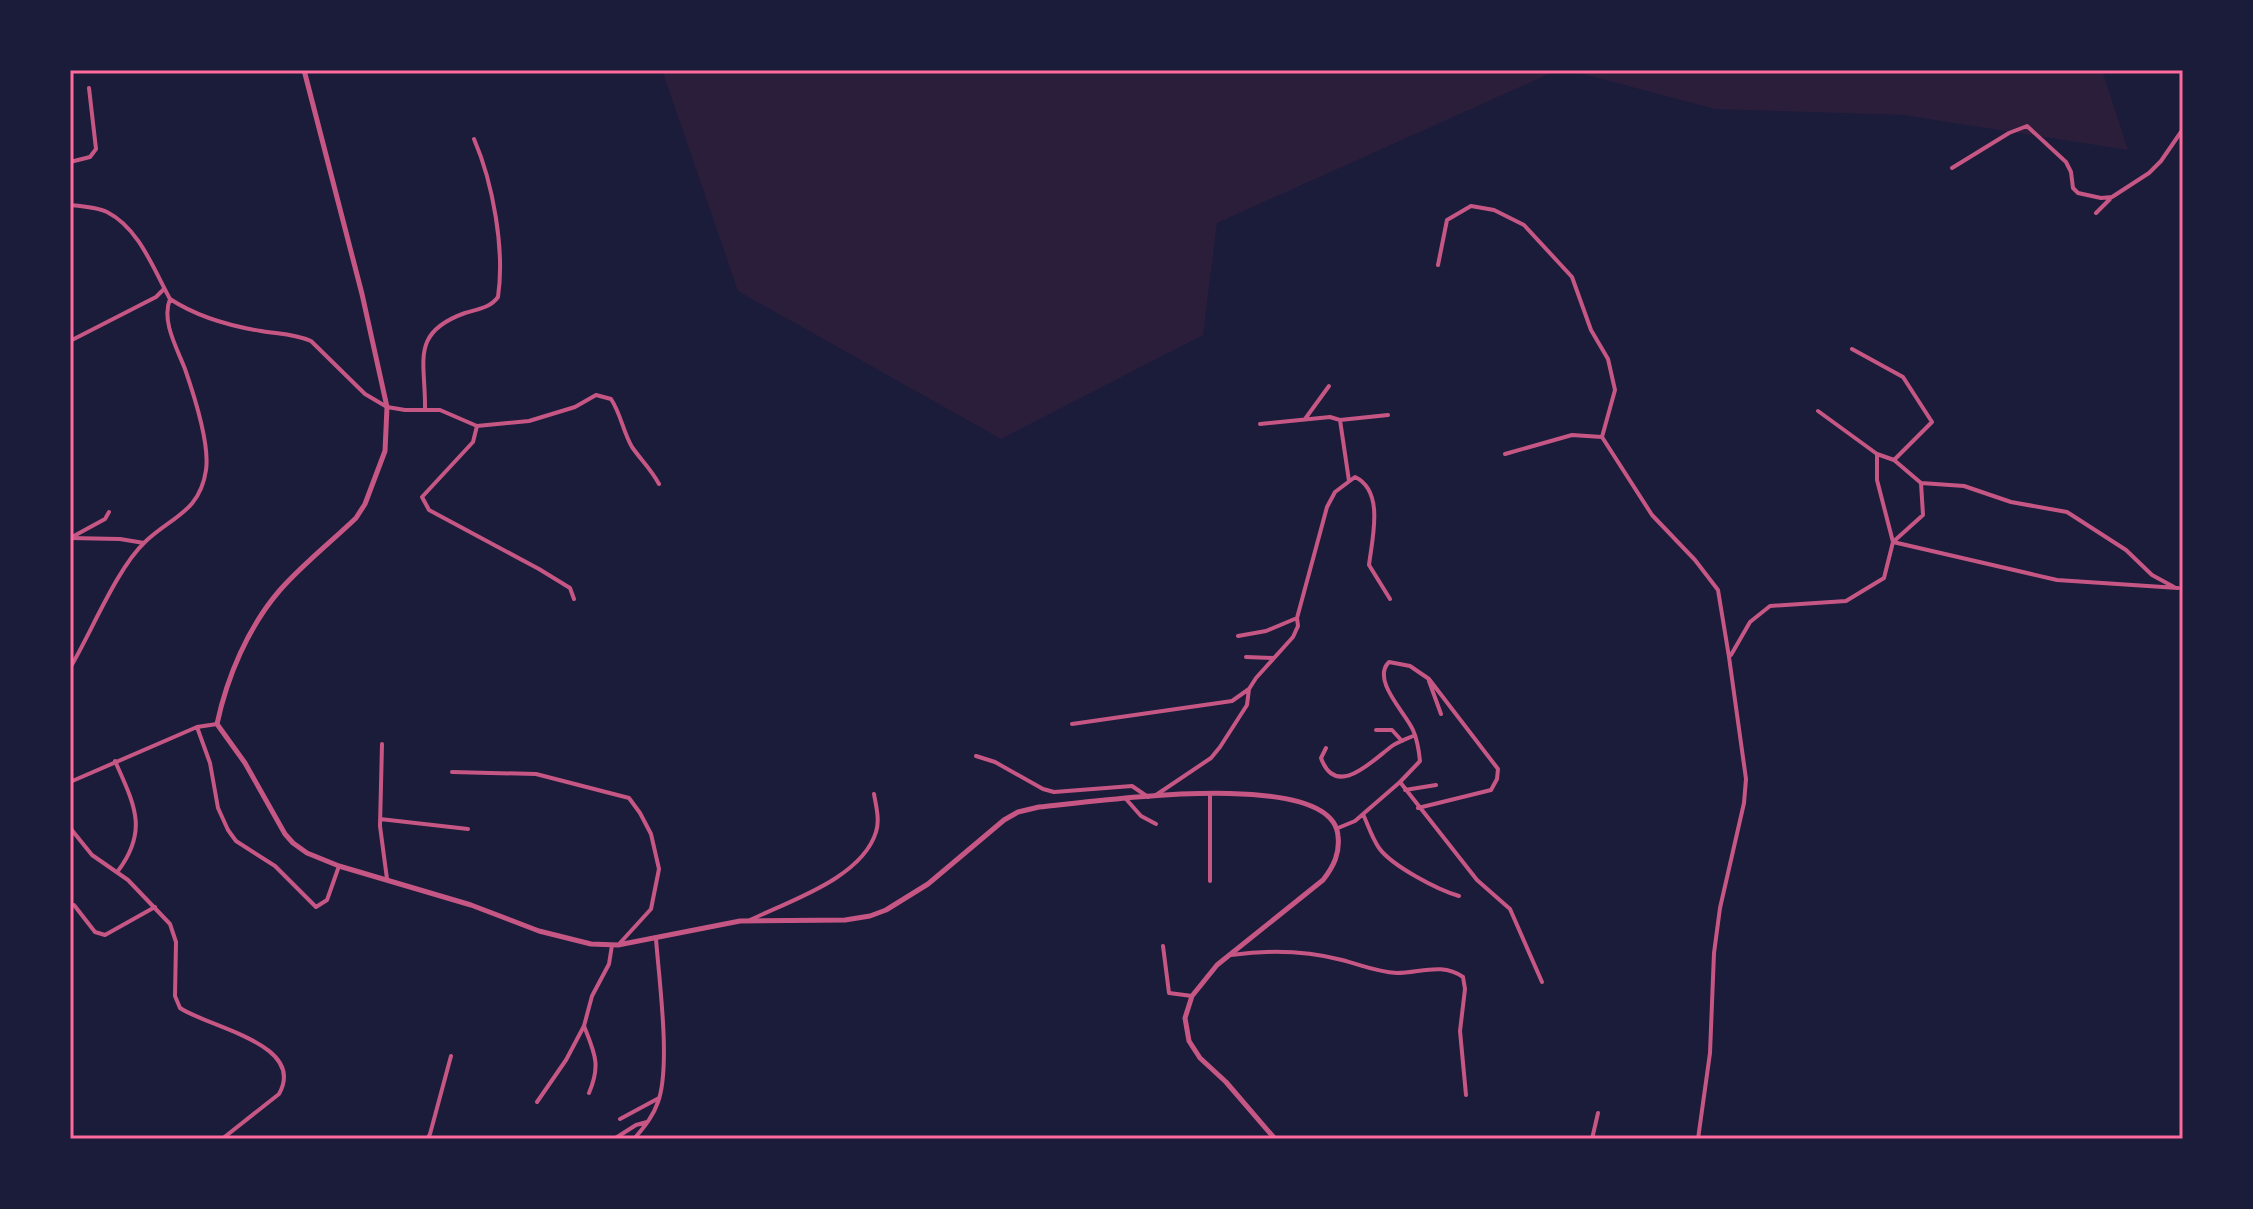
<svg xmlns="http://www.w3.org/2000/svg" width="2253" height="1209" viewBox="0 0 2253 1209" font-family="'Asap Condensed',sans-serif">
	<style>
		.green { fill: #2a1e3b }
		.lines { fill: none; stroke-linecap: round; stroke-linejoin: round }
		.minor { stroke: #c65784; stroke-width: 4 }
		.tertiary { stroke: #c65784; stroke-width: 5 }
		.neatline { fill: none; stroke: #ff6b9d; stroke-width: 3 }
	</style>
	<rect width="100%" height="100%" fill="#1b1b3a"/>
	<path class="green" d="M662 70H1558L1217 223 1203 335 1001 439 738 291Z
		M1568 70H2102L2128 150 1903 115 1715 109Z"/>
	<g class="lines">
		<path class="minor" d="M70 162 90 157 96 149 89 88
			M1952 168 2009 133 2027 126 2066 162 2071 172 2073 188 2078 193 2101 198 2112 197 2149 173 2161 161 2183 129
			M70 205C82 206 97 207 107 212 139 228 154 270 170 299 196 316 230 326 261 331 279 334 295 334 311 341L365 394 387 407 405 410H440L477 426 529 421 575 407 596 395 611 399C621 414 623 432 632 447 641 460 651 469 659 484
			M2096 213 2110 199
			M1438 265 1447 220 1471 206 1494 210 1524 225 1572 277 1591 330 1608 359 1615 390 1602 437 1652 515 1695 560 1718 590 1729 657 1746 779 1744 803 1720 908 1714 953 1710 1053 1698 1139
			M70 341 156 297 164 289
			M1852 349 1903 377 1932 422 1894 460
			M425 410C426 362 409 333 465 313 478 309 490 308 498 297 505 250 493 183 474 139
			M1818 411 1877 454
			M1305 419 1329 386
			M1340 420 1388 415
			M1260 424 1330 417 1340 420 1349 481
			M477 426 473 442 422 497 429 510 539 569 570 588 574 599
			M1505 454 1572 435 1602 437
			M1921 483 1964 486 2011 502 2067 512 2126 550 2152 575 2174 587
			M72 537 105 519 109 512
			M70 538 120 539 144 543
			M1893 542 2057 580 2178 588
			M1238 636 1266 631 1297 618
			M1731 655 1750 622 1770 606 1846 601 1884 578 1893 542 1877 480V454L1894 460 1921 483 1923 515 1893 542
			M1246 657 1274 658
			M70 668C91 633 117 568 145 542 171 517 200 512 206 470 210 443 194 395 185 369 177 348 161 321 170 299
			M1429 681 1441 714
			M1072 724 1232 701 1249 689
			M197 727 210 763 218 808 228 830 236 841 275 866 316 907 327 900 339 866
			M1376 730H1392L1402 741
			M382 744 380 826 387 879
			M1326 748 1321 758C1336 800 1373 760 1392 746 1399 741 1407 739 1415 735
			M976 756 995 762 1043 789 1054 792 1132 786 1148 797
			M115 761C134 804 149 830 118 871
			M452 772 536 774 629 798 640 813 651 834 659 869 651 909 620 943
			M70 782 197 727 217 724
			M1400 782 1420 761C1419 751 1417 739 1413 730 1405 712 1371 680 1389 662L1410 666 1429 679 1498 769 1497 779 1491 790 1418 808
			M1405 790 1436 785
			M1210 794V881
			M1156 795 1211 758 1220 747 1247 705 1249 689 1256 678 1293 637 1298 626 1297 618 1327 507 1335 492 1355 477C1385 491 1372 539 1369 565L1390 599
			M1126 799 1141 816 1156 824
			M1363 814C1368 825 1372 838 1379 848 1392 866 1438 890 1459 896
			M380 819 468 829
			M1338 828 1355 821 1400 782 1477 880 1510 909 1542 982
			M71 829 92 855 128 880 170 924 176 942 175 996 180 1008C210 1028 307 1044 279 1094L222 1139
			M74 905 95 932 105 935 155 907
			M750 920C789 901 862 878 876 832 880 820 876 806 874 794
			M1163 946 1169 993 1192 996
			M1231 955C1267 950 1307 951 1342 960 1361 965 1377 972 1397 973 1420 973 1442 962 1463 977L1465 989 1460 1031 1466 1095
			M584 1026C595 1054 601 1065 589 1093
			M537 1102 566 1060 584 1026 592 996 609 964 612 945
			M620 1119 659 1098
			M427 1139 430 1134 451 1056
			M614 1139 636 1125 647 1122
			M634 1139C643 1128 653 1117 658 1102 671 1066 659 979 656 939
			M1592 1139 1598 1113"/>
		<path class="tertiary" d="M304 70 362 294 387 407 385 451 365 504 356 518C331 542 303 564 280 590 248 627 227 677 217 724L245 763 285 834 293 843 307 853 339 866 471 905 539 931 591 944 618 945 740 921 845 920 870 916 886 910 928 884 1004 820 1018 812 1039 807C1087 803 1333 765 1338 836 1340 853 1334 866 1323 880L1217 965 1192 996 1185 1018 1189 1041 1200 1058 1226 1082 1275 1139"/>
	</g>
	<rect width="2253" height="1209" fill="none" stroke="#1b1b3a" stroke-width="144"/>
	<rect x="72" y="72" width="2109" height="1065" class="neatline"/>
</svg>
